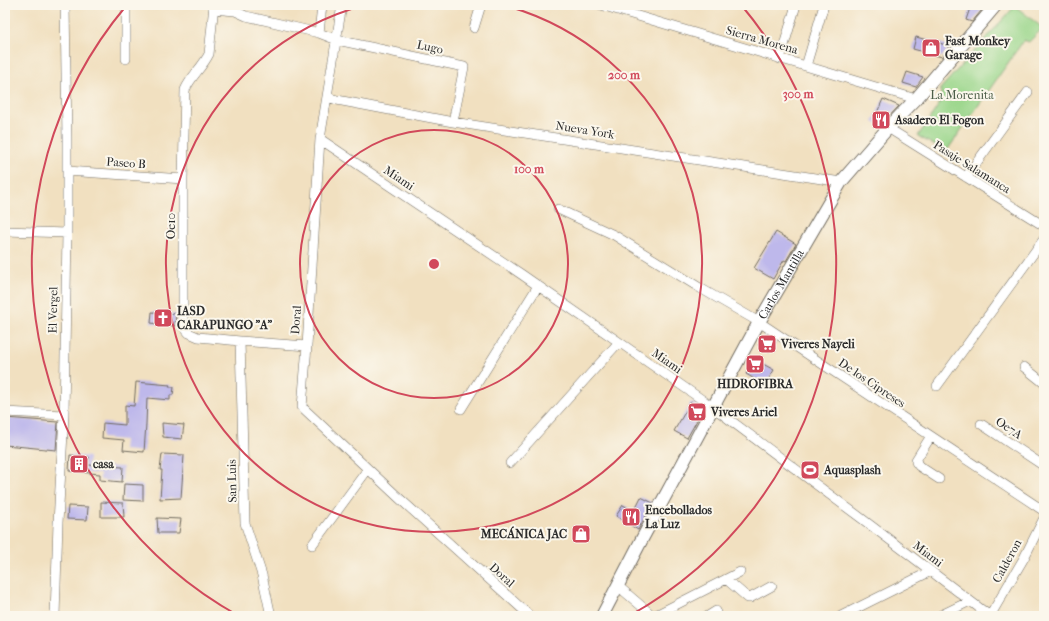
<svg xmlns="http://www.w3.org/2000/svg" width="1049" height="621" viewBox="0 0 1049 621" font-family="'IM FELL French Canon',serif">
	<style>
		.green { fill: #9ad68a; stroke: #62805a }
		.building { fill: #beb8eb }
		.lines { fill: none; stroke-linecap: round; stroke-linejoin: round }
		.minor-casing { stroke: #706a5f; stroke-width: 10 }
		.tertiary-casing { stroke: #706a5f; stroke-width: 14 }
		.minor { stroke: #fff; stroke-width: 9 }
		.tertiary { stroke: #fff; stroke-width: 12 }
		.ring { fill: none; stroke: #d1495b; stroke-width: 2 }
		.labels { text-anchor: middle; stroke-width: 4; stroke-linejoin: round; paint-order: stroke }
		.street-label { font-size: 12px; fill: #2b2b2b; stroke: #fbf7ec }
		.poi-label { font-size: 12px; font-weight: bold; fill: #2b2b2b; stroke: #fbf7ec; text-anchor: start }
		.park-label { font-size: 12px; fill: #4c5e48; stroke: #fbf7ec }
		.centre { fill: #d1495b; stroke: #fbf7ec; stroke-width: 2 }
		.ring-label { font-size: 12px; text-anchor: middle; font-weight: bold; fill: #d1495b; stroke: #fbf7ec; stroke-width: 4; stroke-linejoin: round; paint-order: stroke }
	</style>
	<rect width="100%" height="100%" fill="#fbf7ec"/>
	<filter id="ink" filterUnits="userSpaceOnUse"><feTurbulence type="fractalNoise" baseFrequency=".025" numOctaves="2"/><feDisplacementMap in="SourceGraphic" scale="8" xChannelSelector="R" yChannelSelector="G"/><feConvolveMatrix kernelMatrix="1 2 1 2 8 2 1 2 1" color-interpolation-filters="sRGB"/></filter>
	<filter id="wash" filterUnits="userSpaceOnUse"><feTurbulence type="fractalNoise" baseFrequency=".012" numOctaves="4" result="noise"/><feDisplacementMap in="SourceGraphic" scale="16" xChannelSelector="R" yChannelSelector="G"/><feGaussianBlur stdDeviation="0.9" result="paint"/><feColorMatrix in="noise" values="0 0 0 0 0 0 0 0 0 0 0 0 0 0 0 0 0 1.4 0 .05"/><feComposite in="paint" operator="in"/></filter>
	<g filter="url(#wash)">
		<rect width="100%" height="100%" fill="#f1e0c0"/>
		<path class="green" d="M1015 6 1043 28 1029 42 1024 40 946 152 918 136 942 100 940 89Z"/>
		<g id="blocks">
			<path class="building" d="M971 5H986L972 22 966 20Z
				M916 37 950 46 942 57 913 49Z
				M907 72 923 77 916 87 903 83Z
				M883 99 899 106 880 126 873 122Z
				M776 232 796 244 786 261 784 260 773 279 754 268Z
				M152 312 176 314 175 326 151 323Z
				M765 335 776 342 769 352 758 345Z
				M754 359 774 370 765 385 746 374Z
				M136 382 170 385 169 387H174L173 395H170V400L147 398 146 424 144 452 123 450 124 440 102 438 103 423 125 425V405L134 406Z
				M691 402 701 408V413L687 438 674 431Z
				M5 418 58 422 56 450 5 445Z
				M162 423 184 425 182 439 163 437Z
				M162 454 184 455 181 498 160 499 162 470H160Z
				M70 455 89 457 88 465 123 467 122 482 100 480V474L69 471Z
				M124 484 143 485V501L123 500Z
				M641 497 653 503 638 530 616 516 623 505 634 511Z
				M101 502 123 503 124 517H101Z
				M68 506 88 507 87 520 67 519Z
				M157 518 181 519 179 533H158Z"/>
		</g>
	</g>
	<g filter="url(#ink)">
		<use href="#blocks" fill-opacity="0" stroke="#706a5f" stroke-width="1"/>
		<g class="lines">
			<defs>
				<path id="minor" d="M126 5V59
					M214 5 209 54C202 68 191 76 185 90L183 179V326L189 333 198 337 240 341 307 346
					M230 5 235 11 246 16 319 33 337 40 464 67 453 122
					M342 5 320 139 307 346 302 407 399 498 530 616
					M601 5 916 99
					M213 9 235 11V8
					M474 28 481 5
					M319 33 322 5
					M780 59 796 5
					M806 66 824 5
					M327 97 337 100 453 122 841 182
					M888 128 1044 226
					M320 139 521 274 714 408 861 518 990 616
					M67 171 183 179
					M966 177 1028 92
					M558 209 614 235 700 288 759 322 1044 511
					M5 231 67 233
					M240 341 245 523 262 575 271 616
					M1024 367 1044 383
					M937 386 1044 239
					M461 409 538 286
					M5 412 64 415
					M981 424 1044 466
					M931 436 916 460V462L919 466 939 479
					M510 463 619 342
					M312 545 368 469
					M726 579 748 598H750L772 586
					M618 586 653 616
					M55 616 58 523 64 415 67 233V140L65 5
					M654 616 740 572
					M708 616 716 611
					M841 616 931 571
					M939 616 970 601
					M990 616 1024 558 1044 518"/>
				<g id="tertiary">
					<path id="s1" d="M602 616 642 539 759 322 841 182 888 128 916 99 996 5"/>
				</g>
			</defs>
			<use href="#minor" class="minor-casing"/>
			<use href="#tertiary" class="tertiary-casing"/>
			<use href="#minor" class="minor"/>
			<use href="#tertiary" class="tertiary"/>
		</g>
	</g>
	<g class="ring">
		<circle cx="434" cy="264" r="134"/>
		<path d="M503 5A268 268 0 1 1 365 5"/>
		<path d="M239 616A402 402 0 0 1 126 6M742 6A402 402 0 0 1 629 616"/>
	</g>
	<defs>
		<symbol id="shop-square" viewBox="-11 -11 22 22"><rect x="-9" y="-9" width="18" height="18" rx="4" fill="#d1495b" stroke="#fbf7ec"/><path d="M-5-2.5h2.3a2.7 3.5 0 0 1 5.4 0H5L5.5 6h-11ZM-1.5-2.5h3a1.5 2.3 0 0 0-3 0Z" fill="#fff"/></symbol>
		<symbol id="restaurant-square" viewBox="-11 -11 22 22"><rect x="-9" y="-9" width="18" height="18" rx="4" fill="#d1495b" stroke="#fbf7ec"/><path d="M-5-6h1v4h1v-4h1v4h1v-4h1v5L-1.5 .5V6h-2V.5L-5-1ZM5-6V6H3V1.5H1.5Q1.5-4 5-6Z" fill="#fff"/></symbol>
		<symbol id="church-square" viewBox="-11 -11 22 22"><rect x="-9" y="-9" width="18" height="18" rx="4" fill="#d1495b" stroke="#fbf7ec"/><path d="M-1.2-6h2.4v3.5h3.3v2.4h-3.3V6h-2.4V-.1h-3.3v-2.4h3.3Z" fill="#fff"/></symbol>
		<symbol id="supermarket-square" viewBox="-11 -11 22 22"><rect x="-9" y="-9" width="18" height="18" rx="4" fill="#d1495b" stroke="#fbf7ec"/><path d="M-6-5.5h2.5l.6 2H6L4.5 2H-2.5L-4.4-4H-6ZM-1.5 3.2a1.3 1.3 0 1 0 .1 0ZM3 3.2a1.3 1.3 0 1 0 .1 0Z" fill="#fff"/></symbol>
		<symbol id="building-square" viewBox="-11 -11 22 22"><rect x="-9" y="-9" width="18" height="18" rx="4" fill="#d1495b" stroke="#fbf7ec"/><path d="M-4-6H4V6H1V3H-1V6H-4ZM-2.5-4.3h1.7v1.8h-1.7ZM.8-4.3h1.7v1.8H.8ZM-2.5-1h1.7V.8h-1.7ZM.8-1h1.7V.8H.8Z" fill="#fff"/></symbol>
		<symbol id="stadium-square" viewBox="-11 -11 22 22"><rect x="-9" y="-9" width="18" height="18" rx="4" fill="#d1495b" stroke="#fbf7ec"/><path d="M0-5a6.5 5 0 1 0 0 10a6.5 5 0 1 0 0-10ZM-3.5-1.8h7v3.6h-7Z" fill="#fff"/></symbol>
	</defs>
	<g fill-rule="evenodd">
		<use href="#shop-square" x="920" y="37" width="22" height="22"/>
		<use href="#restaurant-square" x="870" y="109" width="22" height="22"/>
		<use href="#church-square" x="152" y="307" width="22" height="22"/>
		<use href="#supermarket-square" x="756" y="333" width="22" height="22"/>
		<use href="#supermarket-square" x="744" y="353" width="22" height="22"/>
		<use href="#supermarket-square" x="686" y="401" width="22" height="22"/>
		<use href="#building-square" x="68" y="453" width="22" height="22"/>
		<use href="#stadium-square" x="799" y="459" width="22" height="22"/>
		<use href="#restaurant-square" x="620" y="506" width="22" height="22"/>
		<use href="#shop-square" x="570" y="523" width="22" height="22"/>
	</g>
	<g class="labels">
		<g class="street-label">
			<text transform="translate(762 40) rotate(16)" y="4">Sierra Morena</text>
			<text transform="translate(430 47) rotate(12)" y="4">Lugo</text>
			<text transform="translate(585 130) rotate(9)" y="4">Nueva York</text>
			<text transform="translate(126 163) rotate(4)" y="4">Paseo B</text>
			<text transform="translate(972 167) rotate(32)" y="4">Pasaje Salamanca</text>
			<text transform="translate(399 178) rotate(34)" y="4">Miami</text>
			<text transform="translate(171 226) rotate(-90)" y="4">Oe10</text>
			<text dy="4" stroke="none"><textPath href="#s1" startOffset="377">Carlos Mantilla</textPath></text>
			<text transform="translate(53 310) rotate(-89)" y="4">El Vergel</text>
			<text transform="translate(296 320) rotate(-86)" y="4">Doral</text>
			<text transform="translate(667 361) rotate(35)" y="4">Miami</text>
			<text transform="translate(872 383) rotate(34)" y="4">De los Cipreses</text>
			<text transform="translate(1009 428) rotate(34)" y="4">Oe7A</text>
			<text transform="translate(232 481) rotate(-91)" y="4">San Luis</text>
			<text transform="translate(928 554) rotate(37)" y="4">Miami</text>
			<text transform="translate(1007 561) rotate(-61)" y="4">Calderon</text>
			<text transform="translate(502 575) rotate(42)" y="4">Doral</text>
		</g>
		<g class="poi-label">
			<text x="945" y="45">Fast Monkey<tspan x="945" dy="14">Garage</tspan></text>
			<text x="895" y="124">Asadero El Fogon</text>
			<text x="177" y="315">IASD<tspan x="177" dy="14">CARAPUNGO "A"</tspan></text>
			<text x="781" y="348">Viveres Nayeli</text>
			<text x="755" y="388" text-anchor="middle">HIDROFIBRA</text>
			<text x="711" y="416">Viveres Ariel</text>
			<text x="93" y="468">casa</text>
			<text x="824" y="474">Aquasplash</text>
			<text x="645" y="514">Encebollados<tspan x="645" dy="14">La Luz</tspan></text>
			<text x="567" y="538" text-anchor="end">MECÁNICA JAC</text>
		</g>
		<g class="park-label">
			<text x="962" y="99">La Morenita</text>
		</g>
	</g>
	<circle cx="434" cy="264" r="6" class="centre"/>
	<g class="ring-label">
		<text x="624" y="79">200 m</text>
		<text x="798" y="98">300 m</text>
		<text x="529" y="173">100 m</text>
	</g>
	<rect width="1049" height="621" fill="none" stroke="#fbf7ec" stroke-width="20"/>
</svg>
